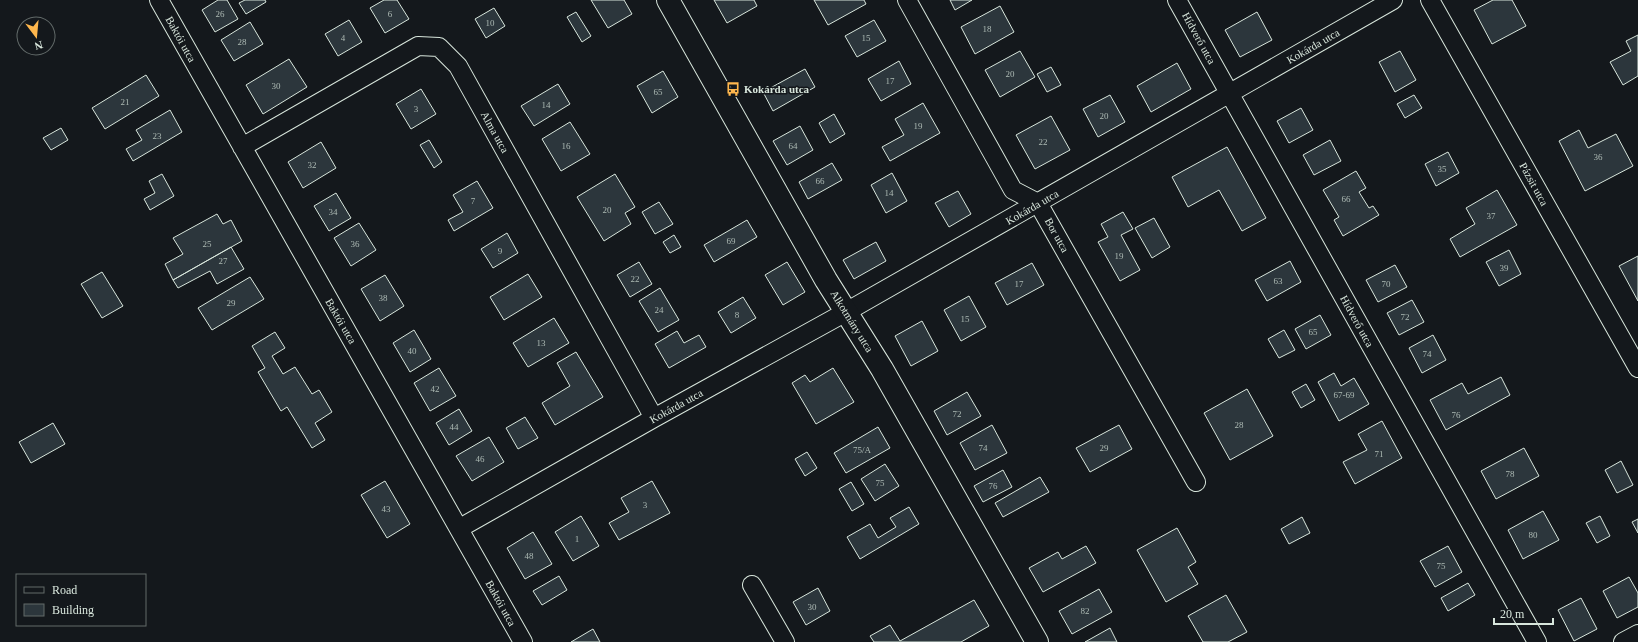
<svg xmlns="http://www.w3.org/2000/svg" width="1638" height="642" viewBox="0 0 1638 642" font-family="Georgia,serif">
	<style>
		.building { fill: #2c363c; stroke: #d8e6dc }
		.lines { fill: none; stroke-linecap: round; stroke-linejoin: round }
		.minor-casing { stroke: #d8e6dc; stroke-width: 20 }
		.tertiary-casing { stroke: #d8e6dc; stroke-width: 24 }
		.minor { stroke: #14181c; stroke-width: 18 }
		.tertiary { stroke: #14181c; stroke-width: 22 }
		.labels { text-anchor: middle; stroke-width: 3; stroke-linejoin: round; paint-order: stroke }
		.number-label { font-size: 9px; fill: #adbab4 }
		.street-label { font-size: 11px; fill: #d8e6dc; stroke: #14181c }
		.poi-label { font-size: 11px; font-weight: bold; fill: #d8e6dc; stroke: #14181c; text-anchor: start }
	</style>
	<rect width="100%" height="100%" fill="#14181c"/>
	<path class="building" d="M218 0H227L238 19 215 32 202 10Z
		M245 0H265L266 2 246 14 239 3Z
		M384 0H397L409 19 385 33 370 8Z
		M591 0H624L632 14 608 28Z
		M714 0H754L757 6 727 23Z
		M814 0H864L866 4 828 25Z
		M950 0H972L955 10Z
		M1493 0H1512L1526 26 1492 44 1474 10Z
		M1000 6 1014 32 975 54 961 27Z
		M494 8 505 26 486 38 475 19Z
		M576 12 591 36 582 42 567 17Z
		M1257 12 1272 40 1240 57 1225 30Z
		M349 20 362 42 338 56 325 34Z
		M874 20 886 41 857 57 845 36Z
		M250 22 263 44 234 61 221 40Z
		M1638 35V76L1623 85 1610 62 1631 51 1626 41Z
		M1020 51 1035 77 1000 97 985 70Z
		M1400 51 1416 80 1395 92 1379 62Z
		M289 59 307 87 263 114 246 85Z
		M899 61 911 84 881 101 868 79Z
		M1177 63 1191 89 1151 112 1137 86Z
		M1051 67 1061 85 1047 92 1037 74Z
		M805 69 815 87 773 111 763 92Z
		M663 71 678 97 652 113 637 86Z
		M146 75 159 96 105 129 92 108Z
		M558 84 570 104 534 126 521 106Z
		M421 89 436 114 411 129 396 104Z
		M1110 95 1125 122 1098 137 1083 109Z
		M1414 95 1422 108 1405 118 1397 104Z
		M923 103 940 133 890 161 882 147 904 135 895 119Z
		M1301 108 1313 130 1289 143 1277 121Z
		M170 110 182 132 133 161 126 149 142 140 136 130Z
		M834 114 845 134 830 143 819 123Z
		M1051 116 1070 150 1035 169 1016 135Z
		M570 122 590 154 561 171 542 139Z
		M800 126 813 150 787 165 773 141Z
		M61 128 68 140 51 150 43 138Z
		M1579 130 1588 148 1616 134 1633 166 1585 191 1559 141Z
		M429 140 442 162 434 168 420 145Z
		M1330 140 1341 161 1314 175 1303 155Z
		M321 142 336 168 303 188 288 162Z
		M1227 147 1266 218 1242 231 1219 190 1188 207 1172 177Z
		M1448 152 1459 173 1436 186 1425 164Z
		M832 163 842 180 808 199 799 182Z
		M1356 171 1366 188 1359 192 1369 208 1373 206 1379 215 1343 236 1334 220 1339 217 1323 190Z
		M892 173 907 201 886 213 871 185Z
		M162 174 174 196 150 210 144 199 155 193 149 181Z
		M615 174 635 207 625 213 631 224 604 241 577 197Z
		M477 181 493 208 454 231 448 220 463 212 453 195Z
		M1497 190 1517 225 1460 257 1450 239 1475 224 1466 208Z
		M958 191 971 214 949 227 935 203Z
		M336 193 351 218 329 231 314 206Z
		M659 202 673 224 655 234 642 212Z
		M1123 212 1133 229 1121 235 1140 270 1120 281 1098 242 1108 237 1101 224Z
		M217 214 223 224 231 220 242 241 173 280 165 264 183 254 173 238Z
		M1154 218 1170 247 1152 258 1135 228Z
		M747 220 757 237 714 262 704 245Z
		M359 223 376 250 351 266 334 238Z
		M507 233 518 253 493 268 481 249Z
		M674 235 681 247 670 253 663 242Z
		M876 242 886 261 854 279 843 260Z
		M231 247 244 269 217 284 210 271 178 288 173 280Z
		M1509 250 1521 274 1499 286 1486 262Z
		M1638 256V301L1619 266Z
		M1290 261 1301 282 1267 301 1255 280Z
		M639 262 652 284 630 297 617 275Z
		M787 262 805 292 783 305 765 275Z
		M1032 263 1044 285 1007 305 995 283Z
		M1395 265 1407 287 1378 302 1366 280Z
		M102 272 123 306 102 318 81 284Z
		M528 274 542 297 504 320 490 297Z
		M385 275 404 306 380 321 361 289Z
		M250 277 264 299 212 330 198 308Z
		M660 288 679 320 658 332 639 301Z
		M969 296 986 327 961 341 944 310Z
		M743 297 756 318 731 333 718 312Z
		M1412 300 1424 322 1399 335 1387 313Z
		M1320 315 1331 335 1306 349 1295 329Z
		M554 318 569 343 528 367 513 343Z
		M922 321 938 351 911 366 895 336Z
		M414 330 431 359 410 372 393 343Z
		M1284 330 1295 350 1279 358 1268 339Z
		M677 331 684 343 699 335 706 347 669 368 655 344Z
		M275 332 285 348 272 356 283 374 295 367 312 394 319 390 332 412 315 423 325 440 312 448 287 407 281 411 258 372 265 368 252 346Z
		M1433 335 1446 360 1422 373 1409 348Z
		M576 352 603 397 555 425 542 403 570 386 557 363Z
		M439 368 456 396 430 411 414 383Z
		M833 368 854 402 816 424 792 383 805 375 810 382Z
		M1334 373 1341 386 1354 378 1369 404 1339 421 1318 382Z
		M1501 377 1510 395 1446 430 1430 400 1462 383 1468 394Z
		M1306 384 1315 400 1301 408 1292 392Z
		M1247 389 1273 436 1230 460 1204 413Z
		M967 392 981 416 947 435 934 411Z
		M459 409 472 431 449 445 436 423Z
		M525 417 538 438 518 449 506 428Z
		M1382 421 1402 458 1355 484 1343 462 1367 450 1358 434Z
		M53 423 65 444 31 463 19 442Z
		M992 425 1007 453 975 470 960 443Z
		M1119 425 1132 449 1090 472 1076 448Z
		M878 427 890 448 846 473 834 453Z
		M489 437 504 462 472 481 456 456Z
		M1524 448 1539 476 1496 499 1481 471Z
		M807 452 817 468 805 476 795 459Z
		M1621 461 1633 485 1617 493 1605 470Z
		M885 464 899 486 875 501 861 479Z
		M1003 470 1012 487 983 502 974 486Z
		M1040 477 1049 492 1003 517 995 503Z
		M385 481 410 524 387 538 361 495Z
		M652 481 670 513 619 540 609 523 629 512 621 498Z
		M851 482 864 504 852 511 839 489Z
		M909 507 919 524 860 559 847 537 870 524 878 538 896 527 890 518Z
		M1543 511 1559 540 1523 559 1508 530Z
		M581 516 599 546 573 561 555 532Z
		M1600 516 1610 536 1597 543 1586 523Z
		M1302 517 1310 533 1289 544 1281 529Z
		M1638 519V533L1632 522Z
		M1177 528 1196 562 1188 567 1198 584 1166 602 1137 550Z
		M533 532 552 564 525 579 507 548Z
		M1086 546 1096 563 1043 592 1029 568 1058 552 1062 559Z
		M1448 546 1462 572 1435 587 1420 561Z
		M559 576 567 590 542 605 533 591Z
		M1629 577 1638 593V607L1617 618 1603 591Z
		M1468 583 1475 595 1448 611 1441 598Z
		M818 588 830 611 806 625 793 602Z
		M1099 589 1112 612 1072 634 1059 611Z
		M1226 595 1247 632 1228 642H1203L1188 616Z
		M1581 598 1597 629 1574 641 1558 610Z
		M974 600 989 626 961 642H874L870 636 890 625 900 641Z
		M1110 628 1117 642H1085Z
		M593 629 600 642H571Z"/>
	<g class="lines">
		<defs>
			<path id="minor" d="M159 0 523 642
				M907 0 1013 190 1038 203 1196 482
				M1177 0 1537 642
				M1430 0 1638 368
				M242 147 418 46 439 47 458 66 654 418
				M460 528 654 418 846 312 1393 0
				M752 585 785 642
				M1623 642 1638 634"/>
			<path id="tertiary" d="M668 0 826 280 882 369 1037 642"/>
		</defs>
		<use href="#minor" class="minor-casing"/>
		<use href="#tertiary" class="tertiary-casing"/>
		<use href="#minor" class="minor"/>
		<use href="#tertiary" class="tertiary"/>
	</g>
	<defs>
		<symbol id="bus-bare" viewBox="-9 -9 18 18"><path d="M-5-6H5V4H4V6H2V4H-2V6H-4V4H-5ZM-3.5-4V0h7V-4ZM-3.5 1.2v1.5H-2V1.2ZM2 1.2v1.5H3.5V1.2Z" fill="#ffb74d" stroke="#14181c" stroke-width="2.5" paint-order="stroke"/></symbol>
	</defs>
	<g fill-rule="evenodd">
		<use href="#bus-bare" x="723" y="79" width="20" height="20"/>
	</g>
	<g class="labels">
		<g class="number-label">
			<text x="220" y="17">26</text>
			<text x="390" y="17">6</text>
			<text x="490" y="26">10</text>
			<text x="987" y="32">18</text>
			<text x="343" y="41">4</text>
			<text x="866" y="41">15</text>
			<text x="242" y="45">28</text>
			<text x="1010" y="77">20</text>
			<text x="890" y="84">17</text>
			<text x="276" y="89">30</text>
			<text x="658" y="95">65</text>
			<text x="125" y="105">21</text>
			<text x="546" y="108">14</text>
			<text x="416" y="112">3</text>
			<text x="1104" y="119">20</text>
			<text x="918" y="129">19</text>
			<text x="157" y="139">23</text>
			<text x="1043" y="145">22</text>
			<text x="566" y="149">16</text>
			<text x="793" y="149">64</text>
			<text x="1598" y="160">36</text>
			<text x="312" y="168">32</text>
			<text x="1442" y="172">35</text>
			<text x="820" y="184">66</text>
			<text x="889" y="196">14</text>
			<text x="1346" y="202">66</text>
			<text x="473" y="204">7</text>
			<text x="607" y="213">20</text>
			<text x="333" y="215">34</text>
			<text x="1491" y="219">37</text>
			<text x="731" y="244">69</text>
			<text x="207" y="247">25</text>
			<text x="355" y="247">36</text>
			<text x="500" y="254">9</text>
			<text x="1119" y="259">19</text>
			<text x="223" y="264">27</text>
			<text x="1504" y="271">39</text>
			<text x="635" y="282">22</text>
			<text x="1278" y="284">63</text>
			<text x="1019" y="287">17</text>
			<text x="1386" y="287">70</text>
			<text x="383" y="301">38</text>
			<text x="231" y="306">29</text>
			<text x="659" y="313">24</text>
			<text x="737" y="318">8</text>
			<text x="1405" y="320">72</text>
			<text x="965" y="322">15</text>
			<text x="1313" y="335">65</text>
			<text x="541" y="346">13</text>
			<text x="412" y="354">40</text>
			<text x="1427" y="357">74</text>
			<text x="435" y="392">42</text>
			<text x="1344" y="398">67-69</text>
			<text x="957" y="417">72</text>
			<text x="1456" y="418">76</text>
			<text x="1239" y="428">28</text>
			<text x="454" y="430">44</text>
			<text x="983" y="451">74</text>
			<text x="1104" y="451">29</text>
			<text x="862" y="453">75/A</text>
			<text x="1379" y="457">71</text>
			<text x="480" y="462">46</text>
			<text x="1510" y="477">78</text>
			<text x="880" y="486">75</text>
			<text x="993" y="489">76</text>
			<text x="645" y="508">3</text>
			<text x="386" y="512">43</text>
			<text x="1533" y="538">80</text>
			<text x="577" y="542">1</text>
			<text x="529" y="559">48</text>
			<text x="1441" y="569">75</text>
			<text x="812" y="610">30</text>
			<text x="1085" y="614">82</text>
		</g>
		<g class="street-label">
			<text transform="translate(1199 38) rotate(61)" y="4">Hídverő utca</text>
			<text transform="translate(181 39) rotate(61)" y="4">Baktói utca</text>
			<text transform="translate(1313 46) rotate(-30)" y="4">Kokárda utca</text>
			<text transform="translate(495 132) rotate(61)" y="4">Alma utca</text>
			<text transform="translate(1534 184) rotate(61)" y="4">Pázsit utca</text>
			<text transform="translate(1032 207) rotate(-30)" y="4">Kokárda utca</text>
			<text transform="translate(1057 235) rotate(61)" y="4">Bor utca</text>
			<text transform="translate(341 321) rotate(60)" y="4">Baktói utca</text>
			<text transform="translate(852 321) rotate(58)" y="4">Alkotmány utca</text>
			<text transform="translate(1357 321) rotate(61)" y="4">Hídverő utca</text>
			<text transform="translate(676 406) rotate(-29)" y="4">Kokárda utca</text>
			<text transform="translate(501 603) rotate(61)" y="4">Baktói utca</text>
		</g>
		<g class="poi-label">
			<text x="744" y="93">Kokárda utca</text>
		</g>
	</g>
	<rect x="16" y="574" width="130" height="52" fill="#14181c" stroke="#626a69"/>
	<rect x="24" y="587" width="20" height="6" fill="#14181c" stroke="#626a69"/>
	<text x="52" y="594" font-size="12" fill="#d8e6dc">Road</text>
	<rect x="24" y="604" width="20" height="12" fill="#2c363c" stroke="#626a69"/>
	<text x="52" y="614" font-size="12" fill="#d8e6dc">Building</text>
	<g transform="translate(36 36) rotate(164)"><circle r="19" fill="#14181c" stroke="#626a69"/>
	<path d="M0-3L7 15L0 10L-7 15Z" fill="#ffb74d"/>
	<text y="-6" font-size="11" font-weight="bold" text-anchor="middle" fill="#d8e6dc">N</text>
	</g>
	<path d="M1494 618v6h59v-6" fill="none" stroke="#d8e6dc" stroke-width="2"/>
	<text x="1500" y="618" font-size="12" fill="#d8e6dc" stroke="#14181c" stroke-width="3" paint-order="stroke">20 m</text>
</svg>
